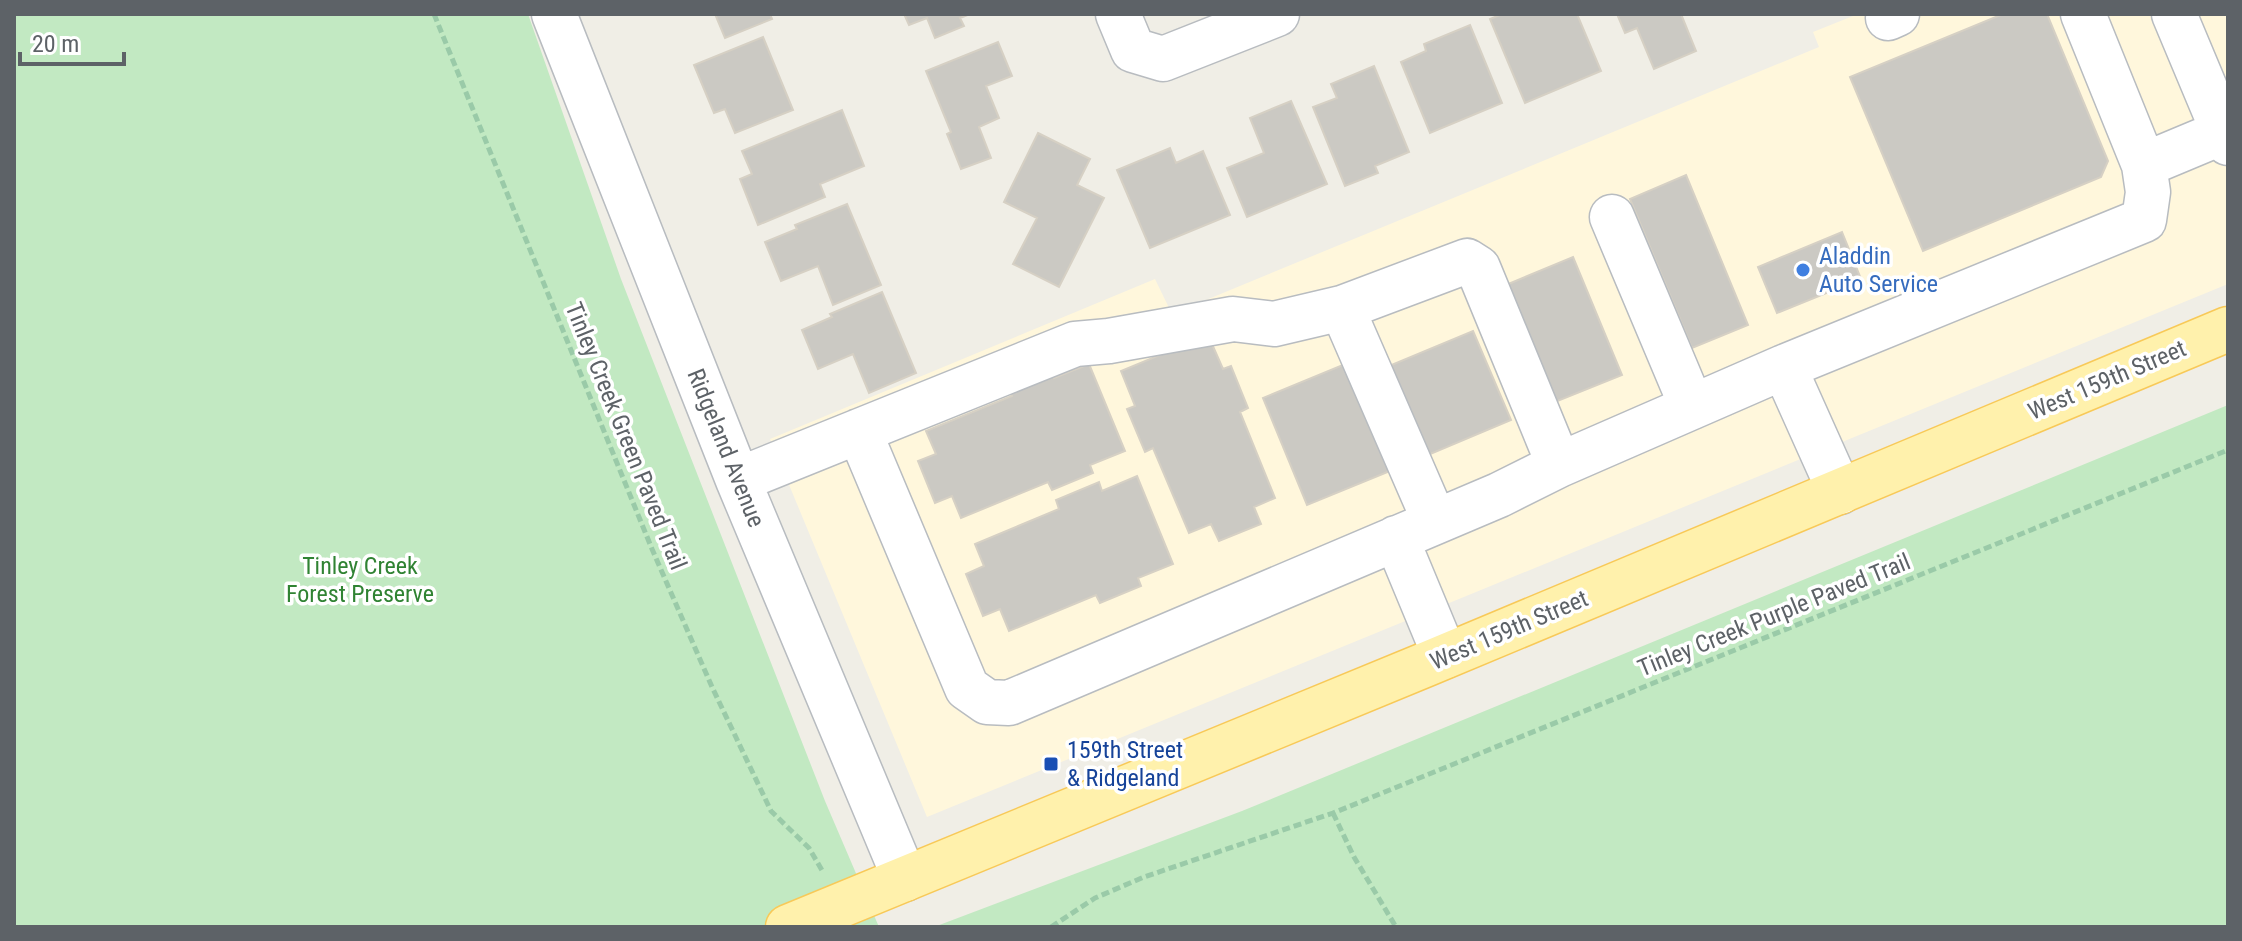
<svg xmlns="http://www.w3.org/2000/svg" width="2242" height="941" viewBox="0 0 2242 941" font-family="'Roboto Condensed',sans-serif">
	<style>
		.commercial { fill: #fff7dc }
		.green { fill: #c2e9c2 }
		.building { fill: #cbc9c3; stroke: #d6d0c4; stroke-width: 2 }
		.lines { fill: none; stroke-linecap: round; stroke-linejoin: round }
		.minor-casing { stroke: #b8bcc0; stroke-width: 47 }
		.major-casing { stroke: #f8c958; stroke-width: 47 }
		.path { stroke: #9acaa8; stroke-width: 5; stroke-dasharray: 8 4; stroke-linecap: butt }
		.minor { stroke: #fff; stroke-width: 44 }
		.major { stroke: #fff1ac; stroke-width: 44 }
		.shop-dot { fill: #3f7fe0; stroke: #fff; stroke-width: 3 }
		.transit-dot { fill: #1a4fb4; stroke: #fff; stroke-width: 3 }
		.labels { text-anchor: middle; stroke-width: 7; stroke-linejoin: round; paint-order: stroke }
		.shop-label { font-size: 24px; fill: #366cbe; stroke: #fff; text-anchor: start }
		.street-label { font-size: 24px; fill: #5d6267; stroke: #fff }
		.park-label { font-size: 24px; fill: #308333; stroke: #fff }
		.transit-label { font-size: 24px; fill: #164399; stroke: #fff; text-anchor: start }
	</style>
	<rect width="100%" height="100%" fill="#f0eee6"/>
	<path class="commercial" d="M1858 14H2228V284L927 817 770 439 1155 279 1172 314 1819 47 1813 32Z"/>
	<path class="green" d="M14 14H528L621 279 825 801 879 927H14Z
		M2228 405V927H934L1242 811Z"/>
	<path class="building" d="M715 14H770L772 19 725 38Z
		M904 14H970L960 18 964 26 935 38 927 18 909 25Z
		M1502 14H1577L1601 71 1525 103 1490 19Z
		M1617 14H1681L1696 51 1654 69 1637 28 1625 33Z
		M2003 14H2047L2108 161 2101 177 1923 251 1850 77Z
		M1470 25 1502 103 1430 133 1401 62 1426 51 1424 44Z
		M763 37 793 110 735 133 725 109 714 113 694 65Z
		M998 42 1012 76 986 86 999 118 979 127 991 158 961 169 947 134 951 132 926 71Z
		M1374 66 1409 152 1375 166 1378 173 1345 186 1313 107 1337 98 1331 84Z
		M1291 101 1327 184 1247 217 1227 168 1264 153 1250 118Z
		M842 110 864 166 820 184 825 197 758 225 740 179 752 174 742 151Z
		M1038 133 1090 159 1077 185 1104 198 1059 287 1013 264 1037 218 1004 202Z
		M1170 148 1176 163 1203 151 1230 215 1150 248 1117 170Z
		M1686 175 1748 325 1692 348 1630 199Z
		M847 204 881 285 833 305 818 266 781 281 765 242 797 229 795 225Z
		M1842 232 1861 279 1777 313 1758 267Z
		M1573 257 1622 375 1550 404 1501 287Z
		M882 292 916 373 869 393 853 354 818 369 802 330 832 317 830 314Z
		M1473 331 1511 420 1428 455 1389 366Z
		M1208 335 1223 369 1231 366 1248 408 1240 412 1275 498 1254 507 1261 524 1219 541 1211 524 1189 533 1153 448 1145 452 1127 409 1135 406 1121 371Z
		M1350 362 1395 469 1307 505 1263 398Z
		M1089 364 1125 451 1090 465 1093 473 1052 490 1048 482 961 518 952 496 935 503 918 461 936 454 926 431 1012 396 1008 387 1051 370 1054 378Z
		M1137 476 1173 564 1138 578 1141 586 1100 603 1096 595 1009 631 1000 609 983 616 966 574 984 566 975 544 1059 509 1056 500 1099 482 1102 491Z"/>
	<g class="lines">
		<defs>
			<path id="minor" d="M554 14 738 480 905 879
				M1118 14 1133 50 1163 59 1277 14
				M2174 14 2228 143
				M1888 18 1897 14
				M2144 165 2223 132
				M1612 217 1692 407
				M1342 308 1435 522
				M1784 367 1840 492
				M859 431 967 688 987 702 1009 703 1499 495 1559 465
				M738 480 1075 344 1109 341 1233 319 1274 324 1342 308 1467 261 1478 268 1559 465 1784 367 2144 220 2148 192 2144 165 2083 14
				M1396 538 1445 656"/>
			<path id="major" d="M788 927 1427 664 2228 329"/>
		</defs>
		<use href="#minor" class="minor-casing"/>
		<use href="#major" class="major-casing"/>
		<path class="path" d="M434 14 652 549 712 687 771 811 809 848 823 872
			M1333 813 1354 857 1396 927
			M1051 927 1095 898 1144 877 1333 813 2228 450"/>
		<use href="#minor" class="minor"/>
		<use href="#major" class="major"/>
	</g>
	<circle class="shop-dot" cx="1803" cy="270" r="8"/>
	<rect class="transit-dot" x="1043" y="756" width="16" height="16" rx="4"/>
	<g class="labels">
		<g class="shop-label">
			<text x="1819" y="264">Aladdin<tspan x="1819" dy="28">Auto Service</tspan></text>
		</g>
		<g class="street-label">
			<text transform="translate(2107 380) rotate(-23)" y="8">West 159th Street</text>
			<text transform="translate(626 436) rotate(68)" y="8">Tinley Creek Green Paved Trail</text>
			<text transform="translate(726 448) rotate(68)" y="8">Ridgeland Avenue</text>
			<text transform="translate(1774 615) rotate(-22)" y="8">Tinley Creek Purple Paved Trail</text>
			<text transform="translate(1509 630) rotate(-23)" y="8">West 159th Street</text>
		</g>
		<g class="park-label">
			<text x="360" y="574">Tinley Creek<tspan x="360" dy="28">Forest Preserve</tspan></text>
		</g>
		<g class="transit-label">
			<text x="1067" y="758">159th Street<tspan x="1067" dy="28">&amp; Ridgeland</tspan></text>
		</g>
	</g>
	<rect width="2242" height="941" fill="none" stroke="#5d6267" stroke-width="32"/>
	<path d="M20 52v12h104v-12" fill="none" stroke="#5d6267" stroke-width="4"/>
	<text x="32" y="52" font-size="24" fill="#5d6267" stroke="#ffffff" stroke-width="6" paint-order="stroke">20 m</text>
</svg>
